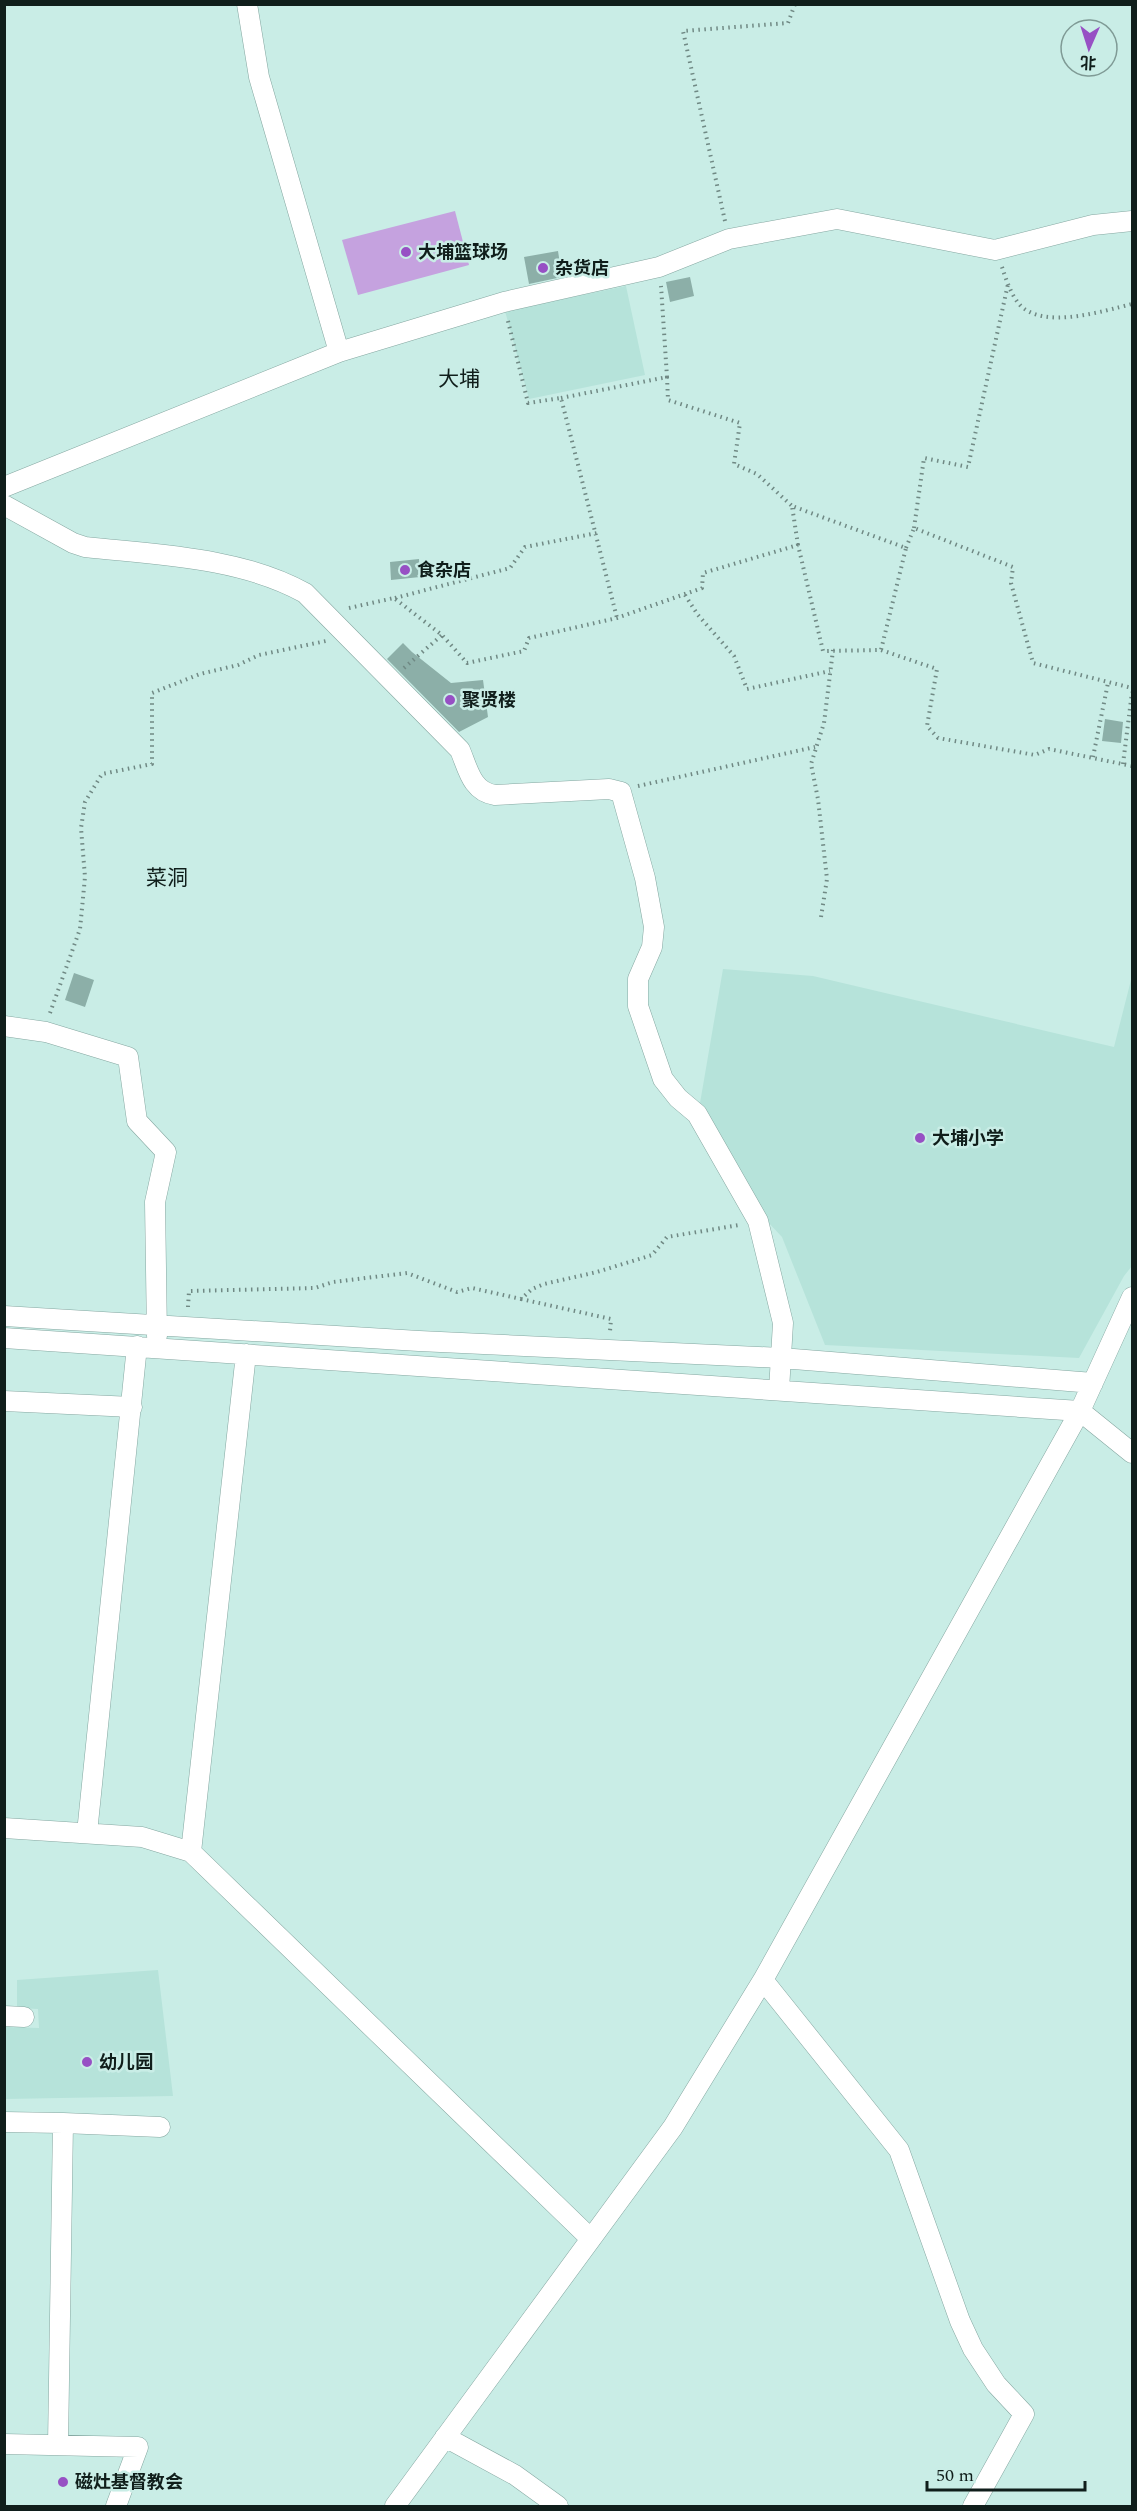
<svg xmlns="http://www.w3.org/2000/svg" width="1137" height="2511" viewBox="0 0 1137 2511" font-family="Spectral,'Noto Sans SC',serif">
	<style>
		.built { fill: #b6e3da }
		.green { fill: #c5a2df }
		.building { fill: #8cafa8 }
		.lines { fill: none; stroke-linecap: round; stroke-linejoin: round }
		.street-casing { stroke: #85a7a1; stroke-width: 21 }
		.path { stroke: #708984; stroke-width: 4; stroke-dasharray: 1.5 4.5; stroke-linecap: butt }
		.street { stroke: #fff; stroke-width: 20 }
		.poi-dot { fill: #9750c4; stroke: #c9ede6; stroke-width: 2 }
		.labels { text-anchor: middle; stroke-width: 5; stroke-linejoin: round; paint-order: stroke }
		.poi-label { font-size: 18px; font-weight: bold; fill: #101e1b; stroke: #c9ede6; text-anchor: start }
		.quarter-label { font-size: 21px; fill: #101e1b; stroke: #c9ede6 }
	</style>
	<rect width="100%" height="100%" fill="#c9ede6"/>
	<path class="built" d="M626 286 645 375 529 399 505 311Z
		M723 969 813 976 1114 1047 1132 976V1266L1124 1276 1079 1358 825 1345 782 1237 732 1184 699 1109Z
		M158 1970 173 2096 5 2099V2027L39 2028 38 2009 17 2008V1980Z"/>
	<path class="green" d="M455 211 469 265 358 295 342 240Z"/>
	<path class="building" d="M558 251 562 277 529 284 524 257Z
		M690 277 694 296 670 302 666 282Z
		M419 559 420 577 391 580 390 562Z
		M403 643 412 652 451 683 483 680 488 717 459 732 387 659Z
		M1105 719 1123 722 1121 743 1102 741Z
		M74 973 94 980 85 1007 65 1000Z"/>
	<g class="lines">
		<defs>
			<path id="street" d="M247 4 259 77 339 352
				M4 487 339 352 504 302 659 267 729 239 837 219 995 250 1093 225 1132 221
				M4 505 73 543 85 547C158 555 240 557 305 593L460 750C468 769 472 792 495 795L609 789 621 792 645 878 654 927 652 947 638 979V1006L663 1079 678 1098 697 1114 758 1221 783 1323 779 1390
				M4 1026 46 1032 128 1057 137 1121 166 1152 155 1202 157 1336
				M4 1316 419 1341 781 1358 1093 1383
				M4 1338 1080 1411 1132 1453
				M4 1401 132 1407
				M4 1828 142 1837 191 1852 590 2238
				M87 1833 137 1346
				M191 1852 246 1354
				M763 1980 899 2150 960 2321 973 2349 996 2384 1024 2414 973 2506
				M4 2016 24 2017
				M4 2122 63 2123 58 2445
				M63 2123 160 2127
				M445 2437 515 2475 558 2506
				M4 2444 138 2447 116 2506
				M395 2506 673 2127 763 1980 1080 1411 1132 1297"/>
		</defs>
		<use href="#street" class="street-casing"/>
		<path class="path" d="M725 221 683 31 788 23 795 4
			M1002 267C1006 279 1011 295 1020 305 1044 330 1103 311 1132 304
			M508 321 528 403 561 398 617 618
			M667 377 668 400 740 423 734 464 757 474 792 506
			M561 398 667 377 661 286
			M914 528 924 458 968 467 1008 284
			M798 545 792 506 906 548 881 650
			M906 548 914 528 1013 567 1011 583 1033 663 1132 688
			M685 595 698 615 734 656 747 689 830 671
			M395 598 510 568 525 547 597 533
			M349 608 394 598 442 635 467 663 524 651 529 638 617 618 702 588 703 573 798 545 823 651 881 650 937 669 927 726 938 738 1035 755 1049 749 1132 766
			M404 668 442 635
			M1093 757 1108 683
			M1123 764 1132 692
			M638 786 815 747
			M821 917 827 879 818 799 811 764 824 723 833 650
			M50 1013 80 929 85 877 81 828 85 802 102 774 152 764V693L200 674 238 665 259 655 326 641
			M521 1299 611 1319 610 1331
			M188 1307 189 1291 315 1288 333 1282 407 1273 457 1292 472 1288 521 1299 532 1289 544 1284 597 1272 652 1255 667 1237 739 1225"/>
		<use href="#street" class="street"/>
	</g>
	<g class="poi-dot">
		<circle cx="406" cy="252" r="6"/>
		<circle cx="543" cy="268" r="6"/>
		<circle cx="405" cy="570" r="6"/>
		<circle cx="450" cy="700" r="6"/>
		<circle cx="920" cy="1138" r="6"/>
		<circle cx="87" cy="2062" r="6"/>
		<circle cx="63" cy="2482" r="6"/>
	</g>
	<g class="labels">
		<g class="poi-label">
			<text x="418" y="258">大埔篮球场</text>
			<text x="555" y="274">杂货店</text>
			<text x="417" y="576">食杂店</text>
			<text x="462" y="706">聚贤楼</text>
			<text x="932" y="1144">大埔小学</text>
			<text x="99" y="2068">幼儿园</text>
			<text x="75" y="2488">磁灶基督教会</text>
		</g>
		<g class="quarter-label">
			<text x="459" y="386">大埔</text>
			<text x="167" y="885">菜洞</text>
		</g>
	</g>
	<rect width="1137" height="2511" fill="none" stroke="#101e1b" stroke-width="12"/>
	<g transform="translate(1089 48) rotate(183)"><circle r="28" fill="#c9ede6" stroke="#7f9a95" stroke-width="1.5"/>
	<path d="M0-4.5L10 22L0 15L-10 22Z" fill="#9750c4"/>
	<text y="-9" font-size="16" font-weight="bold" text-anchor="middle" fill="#101e1b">北</text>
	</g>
	<path d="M927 2481v9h158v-9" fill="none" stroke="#101e1b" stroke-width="3"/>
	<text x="936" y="2481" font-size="18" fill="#101e1b" stroke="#c9ede6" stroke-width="4.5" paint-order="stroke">50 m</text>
</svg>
